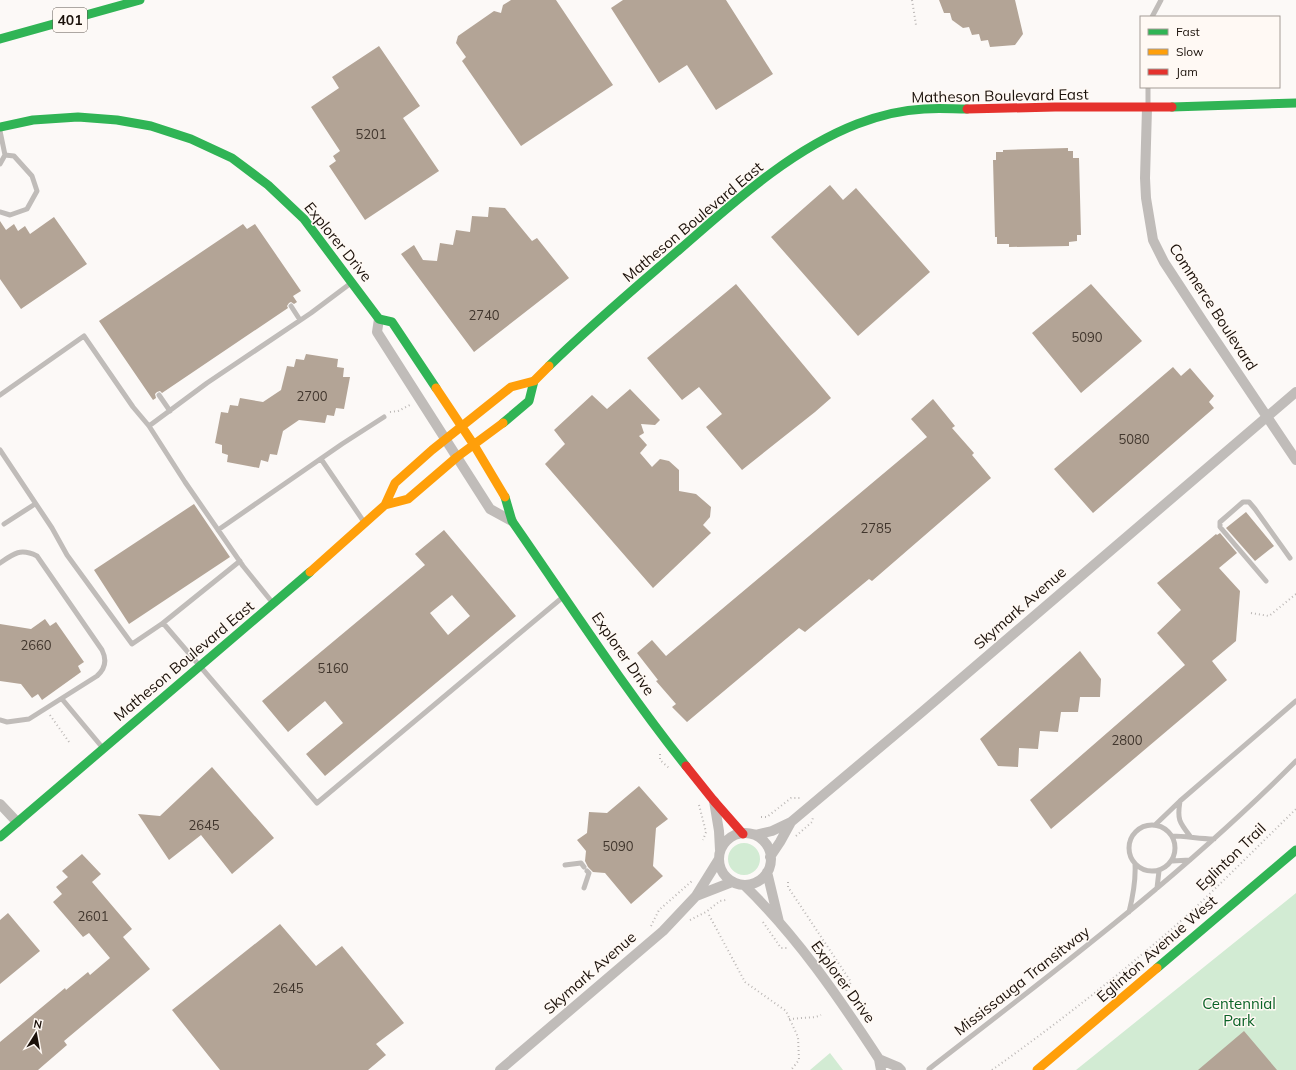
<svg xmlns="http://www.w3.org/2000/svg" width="1296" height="1070" viewBox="0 0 1296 1070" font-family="Mulish,sans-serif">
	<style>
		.green { fill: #d2ebd3 }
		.building { fill: #b3a496; fill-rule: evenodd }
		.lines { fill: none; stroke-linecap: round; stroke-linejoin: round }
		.path { stroke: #bcb8b6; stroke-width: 2; stroke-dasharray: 1 3; stroke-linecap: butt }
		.lane { stroke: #c0bcb9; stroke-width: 5 }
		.street { stroke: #c0bcb9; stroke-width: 10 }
		.fast { stroke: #30b455; stroke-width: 9 }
		.slow { stroke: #ff9f0a; stroke-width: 9 }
		.jam { stroke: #e5322d; stroke-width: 9 }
		.labels { text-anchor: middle; stroke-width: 3; stroke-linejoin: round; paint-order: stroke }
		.number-label { font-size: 13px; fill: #41362d }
		.shield { fill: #fff9f4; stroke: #5f5750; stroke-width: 1 }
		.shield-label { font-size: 14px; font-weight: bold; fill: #1b110a }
		.street-label { font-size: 15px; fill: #1b110a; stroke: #fff9f4 }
		.park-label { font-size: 15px; fill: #0b6327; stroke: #fff9f4 }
	</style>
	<rect width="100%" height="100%" fill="#fcf9f7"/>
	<path class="green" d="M728 859a16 16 0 1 1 32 0a16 16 0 1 1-32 0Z
		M1296 893V1070H1076Z
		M830 1053 843 1070H810Z"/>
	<path class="building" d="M511 0H556L613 85 521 146 462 61 466 57 456 43 458 36 494 11 501 13 503 5Z
		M623 0H726L773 74 716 110 687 65 659 83 611 8Z
		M939 0H1015L1023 34 1015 45 990 47 988 40 981 41 979 34 972 35 969 27 963 28 952 20 950 13H944Z
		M379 46 420 106 403 118 439 171 365 220 329 166 336 161 333 156 340 151 311 107 339 88 332 77Z
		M1068 148V151H1073V158H1079L1081 235H1077V241L1069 242V246L1009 247V244H997V237H995L993 160H996V152H1003V150Z
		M830 185 843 200 856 188 930 272 858 336 771 237Z
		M489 207 505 208 532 241 537 238 569 278 474 352 401 254 414 245 423 260 437 261 440 243 453 245 456 230 470 232 472 216 488 217Z
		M54 217 87 264 21 309 0 279V221L6 230 14 224 18 231 25 226 30 234Z
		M243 224 247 229 255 224 301 291 293 296 297 302 294 304 291 302 289 303 287 306 288 308 162 393 160 391 157 392 155 394 156 398 153 400 99 321Z
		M736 284 831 398 815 412 742 470 706 427 722 414 699 387 682 400 647 358Z
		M1091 284 1142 341 1081 393 1032 333Z
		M306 354 338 359 337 367 344 368 343 377H350L344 409 336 408 334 416 327 415 325 423 299 420 283 431 277 455 270 454 268 462 261 460 259 468 227 462 228 455 222 453V445L215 443 221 412 228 413 230 405 238 406 240 398 263 402 281 390 287 366 294 367 296 359 304 360Z
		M1173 367 1181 376 1190 368 1214 396 1209 402 1214 408 1093 513 1054 469Z
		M630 389 660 420 655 425 641 424 644 433 639 436 647 445 640 453 652 467 660 459 669 461 679 470V491L696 494 711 507 710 517 703 525 711 533 653 588 545 464 565 444 554 430 592 395 607 409Z
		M933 399 955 426 952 428 974 453 972 455 991 478 872 581 869 579 805 632 799 628 687 722 672 707 676 704 656 681 658 680 637 653 652 640 666 656 927 437 911 419Z
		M194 504 230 557 129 624 94 570Z
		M1246 512 1274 546 1255 561 1226 528Z
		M444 530 516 616 325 776 306 754 343 723 325 701 288 732 262 701 425 565 415 554ZM452 595 470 616 448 635 430 613Z
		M1220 533 1237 553 1219 568 1240 591 1236 641 1212 661 1227 680 1051 829 1030 800 1185 665 1157 633 1181 610 1157 583 1216 534 1217 535Z
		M45 619 50 626 56 622 84 662 78 666 81 672 42 700 38 694 32 698 21 684 0 681V624L31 629Z
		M1080 651 1101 679 1100 697H1080L1078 712H1061L1058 732 1040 731 1038 749 1019 748 1018 767 998 766 980 739Z
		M212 767 274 838 232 874 201 835 169 860 138 814 160 816Z
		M639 786 668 819 656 828 653 866 663 876 631 904 605 873 593 872 588 867 585 861 586 851 577 840 587 833 589 812 607 813Z
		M82 854 101 874 92 882 132 929 123 937 150 969 64 1041 67 1045 38 1070H0V1042L65 988 66 990 88 972 90 975 110 958 89 933 83 937 53 902 62 894 56 887 68 877 62 871Z
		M8 913 40 951 0 984V920Z
		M280 924 316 966 342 946 404 1023 376 1044 386 1055 368 1070H220L172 1010Z
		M1244 1031 1277 1070H1198Z"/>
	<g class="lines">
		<path class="path" d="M912 0 916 25
			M390 412 398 411 410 405
			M1251 613 1269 616 1296 594
			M50 715 69 742
			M660 754V760L669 768
			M699 805 706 832 703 840
			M761 817H767L791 798H801
			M796 836 812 822 813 817
			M788 882V887L851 982 846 991
			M709 915 745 982 786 1011 798 1037 799 1060 791 1070
			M690 920 706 912 720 901 726 900
			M763 922 781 948H788
			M651 926 659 910 692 881
			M789 1019 816 1017 821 1015
			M992 1070C1058 1023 1122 973 1183 919 1221 884 1259 845 1296 809"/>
		<path class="lane" d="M1152 17 1161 0
			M1148 106V87
			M0 131 5 155 0 164
			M0 212 10 215 27 209 37 191 32 176 14 156 5 155
			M291 306 300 320
			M0 395 84 336 133 407 149 426 185 482 243 566 272 602
			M159 395 170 411
			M149 426 207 383 311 313 351 283
			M0 450 52 528 67 555 132 644 163 623 240 561
			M321 459 364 522
			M4 524 35 504
			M218 530 342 444 384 417
			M0 563C14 553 21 548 37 556L102 650C107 660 105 669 97 676L29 719 7 722 0 720
			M1266 581 1220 527V522L1243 502H1249L1255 509 1290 558
			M163 623 317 803 563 597
			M62 699 102 747
			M1180 801C1177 819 1179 822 1190 836
			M1129 848a23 23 0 1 1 46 0a23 23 0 1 1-46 0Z
			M1155 825 1180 801 1296 701
			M1172 836C1186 836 1200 839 1214 839
			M1172 861 1190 860
			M565 865 581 863 584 867
			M584 888 589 873 587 871
			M1157 888 1159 871
			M1129 912C1133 896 1136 881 1135 864
			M929 1069C1055 971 1183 875 1296 761"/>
		<path class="street" d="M1147 108 1145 178 1146 198 1153 240 1164 262 1202 320 1296 460
			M379 319 377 332 490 509 512 521
			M714 801 719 831 720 850
			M0 804 17 822
			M719 859a26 26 0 1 1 52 0a26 26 0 1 1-52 0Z
			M755 835 772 831 791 822 922 712 1296 392
			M770 857 780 842 791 822
			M767 872 779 922
			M744 885C797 936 839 998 879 1059L881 1070
			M696 896 732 882
			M879 1059 898 1067 901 1070
			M500 1070 663 931 696 896 719 859"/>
		<path class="fast" d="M0 39 140 0
			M1172 107 1296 103
			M0 127 33 120 78 117 117 120 151 126 191 139 232 158 268 185 304 219 379 319 392 322 436 388
			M549 366C591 325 635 288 680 249 733 203 790 150 857 124 878 116 902 110 924 109 939 108 953 109 967 109
			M503 423 529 401 534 381
			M505 497 512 521C569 603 624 688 686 766
			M0 837 310 572
			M1157 968 1296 850"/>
		<path class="slow" d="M436 388 474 445 505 497
			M385 505 395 483 432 450 511 387 534 381 549 366
			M310 572 385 505 408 499 457 457 503 423
			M1037 1070 1157 968"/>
		<path class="jam" d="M967 109 1055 107H1172
			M686 766 714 801 743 834"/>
	</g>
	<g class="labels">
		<g class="number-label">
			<text x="371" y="139">5201</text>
			<text x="484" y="320">2740</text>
			<text x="1087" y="342">5090</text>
			<text x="312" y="401">2700</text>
			<text x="1134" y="444">5080</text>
			<text x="876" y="533">2785</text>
			<text x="36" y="650">2660</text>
			<text x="333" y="673">5160</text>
			<text x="1127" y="745">2800</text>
			<text x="204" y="830">2645</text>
			<text x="618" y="851">5090</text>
			<text x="93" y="921">2601</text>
			<text x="288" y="993">2645</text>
		</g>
		<rect class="shield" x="53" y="8" width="34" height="24" rx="3"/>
		<g class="shield-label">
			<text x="70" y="25">401</text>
		</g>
		<g class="street-label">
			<text transform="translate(1000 96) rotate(-1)" y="5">Matheson Boulevard East</text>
			<text transform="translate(693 222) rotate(-40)" y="5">Matheson Boulevard East</text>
			<text transform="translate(338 242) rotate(51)" y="5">Explorer Drive</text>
			<text transform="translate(1213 307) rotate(57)" y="5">Commerce Boulevard</text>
			<text transform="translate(1020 608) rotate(-41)" y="5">Skymark Avenue</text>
			<text transform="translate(623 654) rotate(55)" y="5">Explorer Drive</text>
			<text transform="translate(184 661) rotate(-40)" y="5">Matheson Boulevard East</text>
			<text transform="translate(1231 857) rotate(-44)" y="5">Eglinton Trail</text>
			<text transform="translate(1157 949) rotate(-41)" y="5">Eglinton Avenue West</text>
			<text transform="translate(590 973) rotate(-41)" y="5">Skymark Avenue</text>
			<text transform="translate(1022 981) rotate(-38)" y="5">Mississauga Transitway</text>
			<text transform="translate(843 982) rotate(54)" y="5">Explorer Drive</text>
		</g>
		<g class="park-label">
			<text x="1239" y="1009">Centennial<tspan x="1239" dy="17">Park</tspan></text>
		</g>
	</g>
	<rect x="1140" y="16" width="140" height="72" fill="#fff9f4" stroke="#a49c96"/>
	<rect x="1148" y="29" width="20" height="6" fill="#30b455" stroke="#a49c96"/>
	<text x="1176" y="36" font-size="12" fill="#1b110a">Fast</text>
	<rect x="1148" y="49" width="20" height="6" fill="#ff9f0a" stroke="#a49c96"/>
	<text x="1176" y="56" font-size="12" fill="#1b110a">Slow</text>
	<rect x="1148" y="69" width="20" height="6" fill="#e5322d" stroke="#a49c96"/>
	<text x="1176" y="76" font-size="12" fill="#1b110a">Jam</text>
	<g transform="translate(36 1034) rotate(11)" stroke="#fff9f4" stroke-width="3" paint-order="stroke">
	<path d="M0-3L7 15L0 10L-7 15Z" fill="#1b110a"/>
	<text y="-6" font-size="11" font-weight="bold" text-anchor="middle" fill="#1b110a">N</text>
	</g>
</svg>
